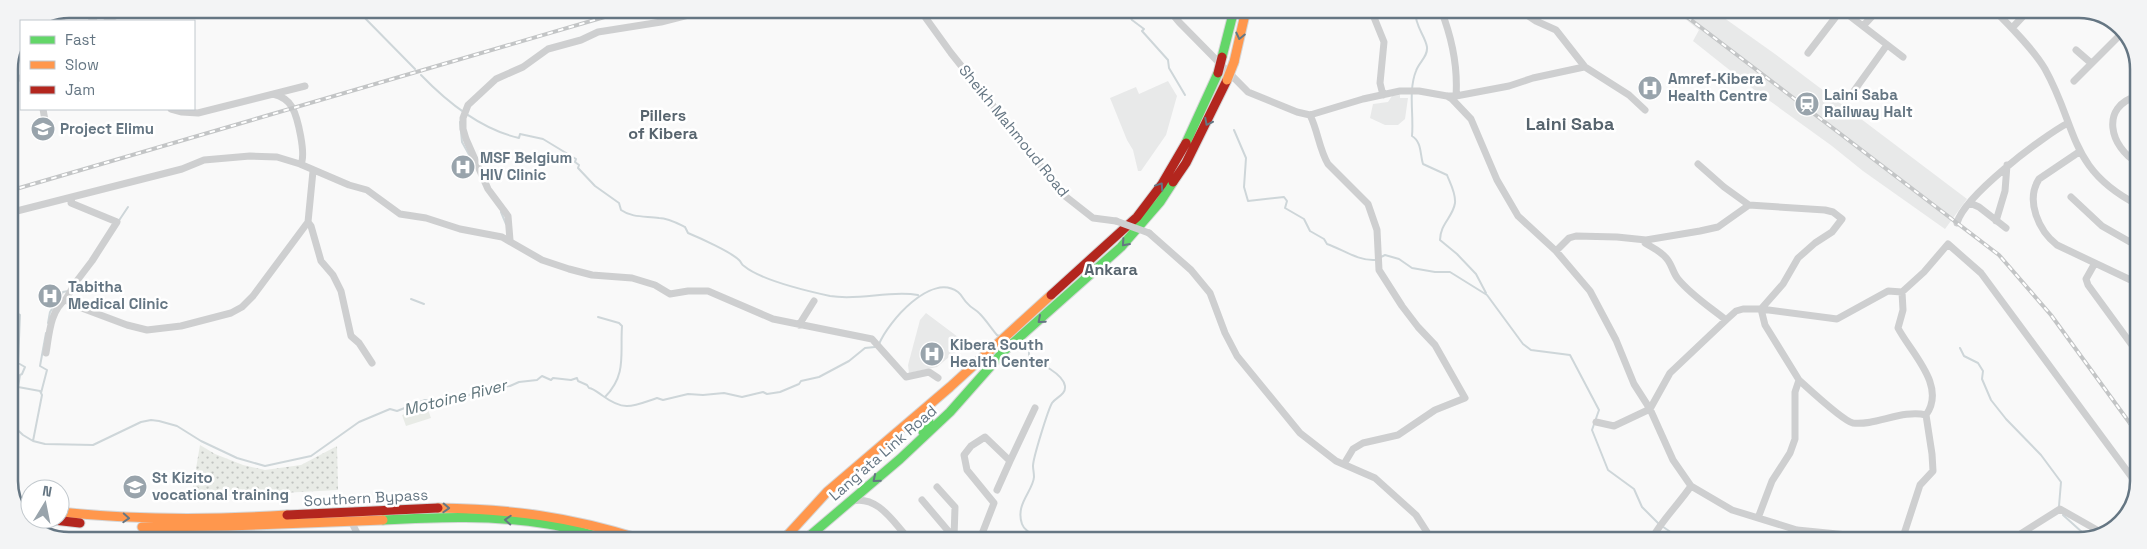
<svg xmlns="http://www.w3.org/2000/svg" width="2147" height="549" viewBox="0 0 2147 549" font-family="'Space Grotesk',sans-serif">
	<style>
		.built { fill: #e8e9e9 }
		.grass { fill: url(#grass-dots) }
		.park { fill: #e8ebe6 }
		.lines { fill: none; stroke-linecap: round; stroke-linejoin: round }
		.stream { stroke: #ced6d9; stroke-width: 2 }
		.fast-casing { stroke: #d5d6d7; stroke-width: 11 }
		.slow-casing { stroke: #d5d6d7; stroke-width: 11 }
		.jam-casing { stroke: #d5d6d7; stroke-width: 11 }
		.street { stroke: #cecfd0; stroke-width: 7 }
		.fast { stroke: #63d668; stroke-width: 9 }
		.slow { stroke: #ff974d; stroke-width: 9 }
		.jam { stroke: #b3261e; stroke-width: 9 }
		.rail-casing { stroke: #c3c5c6; stroke-width: 4 }
		.rail { stroke: #fff; stroke-width: 2; stroke-dasharray: 5.5; stroke-linecap: butt }
		.slow-bridge-casing { stroke: #d5d6d7; stroke-width: 11; stroke-linecap: butt }
		.jam-bridge-casing { stroke: #d5d6d7; stroke-width: 11; stroke-linecap: butt }
		.street-bridge { stroke: #cecfd0; stroke-width: 7 }
		.slow-bridge { stroke: #ff974d; stroke-width: 9 }
		.jam-bridge { stroke: #b3261e; stroke-width: 9 }
		.oneway { stroke: #657683 }
		.labels { text-anchor: middle; stroke-width: 5; stroke-linejoin: round; paint-order: stroke }
		.poi-label { font-size: 15px; font-weight: bold; fill: #657683; stroke: #fff; text-anchor: start }
		.street-label { font-size: 15px; fill: #657683; stroke: #fff }
		.neighbourhood-label { font-size: 16px; font-weight: bold; fill: #57646e; stroke: #fff }
		.water-label { font-size: 16px; font-style: italic; fill: #60757c; stroke: #fff }
		.quarter-label { font-size: 18px; font-weight: bold; fill: #57646e; stroke: #fff }
		.rim { fill: none; stroke: #657683; stroke-width: 2.5 }
	</style>
	<defs>
		<pattern id="grass-dots" width="8" height="8" patternUnits="userSpaceOnUse" patternTransform="scale(1.25)"><rect width="8" height="8" fill="#e8ebe6"/><path d="M2 2h.1M6 6h.1" fill="none" stroke="#c0c3c0" stroke-width="1.8" stroke-linecap="round"/></pattern>
	</defs>
	<rect width="100%" height="100%" fill="#f9f9f9"/>
	<path class="built" d="M1674 10H1713L1775 54 1967 199 1945 229 1863 171 1832 146 1756 91 1693 41 1699 30Z
		M1168 81 1177 96 1166 135 1141 171H1138L1133 150 1127 140 1110 98 1136 87 1139 94Z
		M1400 95V98H1408L1405 119 1398 125H1385L1370 118 1373 104 1388 102 1392 96Z
		M926 313 966 343 937 367 909 373 908 365 920 320Z"/>
	<path class="grass" d="M200 445 215 454 243 465 265 470 301 465 337 446 338 490 191 498Z"/>
	<path class="park" d="M427 407 431 418 406 426 402 415Z"/>
	<g class="lines">
		<path class="stream" d="M356 9 415 69
			M1127 10 1132 20 1144 29 1142 31 1168 60 1169 68 1185 95
			M1415 10C1415 27 1425 35 1427 47 1428 57 1419 62 1416 71 1408 91 1414 115 1412 136 1422 142 1420 155 1423 164L1447 175C1450 183 1456 193 1455 203 1453 217 1440 224 1440 240L1457 254 1476 274 1486 293
			M421 75C448 103 480 129 519 138L520 134 543 139 576 159 575 162 579 165 578 168 595 186 619 203 621 210C632 218 646 216 659 218 668 218 677 223 685 227L688 233C700 238 731 252 739 260 742 263 741 264 744 266 762 281 807 291 830 296 860 301 889 290 918 295
			M460 122 462 142 472 160
			M1234 130 1246 158 1244 187 1248 201 1284 197 1287 201 1285 208 1304 219 1310 231 1324 239 1327 244C1342 249 1358 261 1375 260
			M501 212 506 224
			M118 222 128 207
			M9 230 12 231 9 243
			M9 247V250
			M1379 258 1385 255 1399 259 1412 268 1435 272H1450L1487 295 1523 344 1531 350 1570 355 1599 410 1592 430 1608 470 1634 489 1642 507 1659 524 1682 540
			M9 292 12 311 20 315 18 363 25 367 22 374 20 375 18 387 40 391 42 395 33 441
			M411 299 424 304
			M598 317 619 323 622 326C620 354 627 375 605 397
			M48 323 50 312 63 292 68 291
			M1017 342 1029 351V360C1040 362 1063 374 1065 386 1066 395 1056 397 1052 403 1048 410 1033 458 1033 466 1033 469 1034 473 1034 477 1033 491 1015 504 1022 524 1024 530 1030 533 1036 536V539
			M879 344C888 322 931 272 958 292 962 295 964 301 968 304 971 308 977 310 980 314 986 320 991 328 997 335L1001 337
			M1960 348 1964 356 1978 363 1983 371 1982 379 1991 400 2006 419 2041 455 2061 482 2059 506
			M41 393 47 370 40 366 46 333
			M9 422 23 435 33 441 45 444 93 445 141 422 151 420 159 421 177 426 201 441 237 458 265 466 311 456 359 422 390 409 397 411 425 400 437 402 461 399 482 389 510 386 519 382 537 380 542 376 551 380 553 378 571 380 577 378 578 381 587 385 589 388C595 389 598 393 603 396 625 412 633 406 657 398L663 400 688 394 703 395 724 393 742 397 763 392 767 394 780 392 799 384 801 381 819 377 849 361 865 348 875 347
			M2063 515 2083 533 2085 538"/>
		<defs>
			<path id="fast" d="M1222 57 1234 10
				M1186 143 1218 73
				M916 421 922 417 929 422 928 427 923 432
				M18 505 30 507
				M383 520C437 517 494 515 548 524 568 527 587 534 607 539
				M806 539 900 459 950 412 1004 351 1121 247 1160 202 1173 182"/>
			<path id="slow" d="M1234 62 1246 10
				M438 508C511 509 571 517 640 539
				M60 512C136 520 211 520 287 515
				M22 516 30 517
				M142 527 228 526 383 520
				M784 539 827 492 950 387 1051 295"/>
			<path id="jam" d="M1173 182 1186 163 1227 80
				M1051 295 1137 217 1162 184 1186 143
				M287 515 438 508
				M45 519 80 523"/>
		</defs>
		<use href="#fast" class="fast-casing"/>
		<use href="#slow" class="slow-casing"/>
		<use href="#jam" class="jam-casing"/>
		<path class="street" d="M84 9 94 21
			M431 9 438 15
			M920 10 951 53 1065 196 1093 218 1116 221
			M1169 10 1179 22 1248 92 1297 112 1310 115 1363 99 1400 91H1419L1447 96 1452 99 1471 119 1497 180 1518 216 1556 251 1590 291 1616 340 1634 384 1650 409 1673 460 1691 486 1732 510 1797 530 1898 540
			M1371 10 1384 42 1380 83 1383 95
			M1441 10C1452 38 1458 66 1456 96
			M1523 10 1527 15 1536 21 1556 30 1585 67 1629 95 1645 110
			M1842 10 1903 57
			M1995 11C2011 27 2034 50 2045 69 2078 128 2068 169 2138 205
			M58 21 72 9
			M107 21 126 9
			M1863 26 1877 11
			M2012 28 2028 11
			M2076 50 2091 63
			M1808 53 1841 10
			M9 79 21 78
			M2074 81 2124 31
			M273 94C281 96 288 100 292 107 298 118 306 154 301 164
			M1851 95 1887 45
			M1448 96H1456L1509 86 1533 78 1584 67
			M43 109 47 132
			M171 109 182 112 198 113 305 86
			M1310 115C1318 131 1319 149 1328 164L1368 204 1377 230 1379 270 1402 306 1418 327 1435 345 1465 398 1435 410 1398 435 1363 443 1353 449 1344 464
			M2079 152 2039 179C2025 201 2039 231 2057 245L2137 283
			M2138 163C2110 148 2099 106 2138 96
			M72 197 71 203 117 222 92 261 76 282 66 299 71 304 127 325 147 330 181 326 231 313 242 307 253 296 308 222 313 171
			M2071 197 2102 226 2137 246
			M1970 203 1979 207 2006 228
			M9 213 182 169 204 160 250 156 277 157 300 164 349 185 367 190 400 214 426 218 460 229 502 237 542 260 569 269 592 275 632 278 655 285 670 294 688 291H708L773 319 872 339 906 377 929 372 938 378
			M1996 221 2005 191 2007 165
			M308 222 311 226 321 261 333 275 341 291 351 336 359 343 372 363
			M1957 223C1964 196 2043 136 2068 123
			M1149 233 1191 270 1210 293 1225 333 1237 356 1300 433 1336 461 1375 478 1416 515 1432 540
			M510 240 508 216 488 189 466 139 463 129V118L468 105 496 79 523 67 548 49 581 40 598 32 661 22 712 9
			M1646 240 1645 243C1653 248 1661 251 1667 259 1672 265 1673 273 1678 279 1692 296 1710 307 1726 320
			M1556 251 1569 238 1576 236 1617 237 1646 240 1700 231 1718 227 1749 205 1724 187 1698 164
			M2095 263 2086 279 2088 285 2137 352
			M1902 292 1903 310 1898 328C1911 353 1947 386 1926 415L1932 454 1933 471 1920 485 1902 540
			M799 325 814 301
			M46 353C49 336 50 310 66 299
			M1799 380C1809 389 1843 421 1853 423 1875 426 1903 409 1926 415
			M1596 422 1614 426 1650 409 1670 373 1726 320 1736 311 1743 309H1761L1783 284 1798 258 1815 243 1832 232 1842 219 1833 212 1825 210 1749 205
			M1010 461 1035 408
			M937 487 955 507 954 538
			M922 500 955 539
			M852 501C878 495 893 522 909 539
			M1758 518 1772 481 1790 453 1795 439V392L1799 380 1765 325 1761 309 1837 319 1888 291 1902 292 1924 272 1948 244 1981 273 2136 483
			M351 521 360 539
			M980 539 994 503 967 470 964 455 971 446 985 437 1010 461 997 490
			M1651 540C1662 520 1678 505 1691 486
			M2011 540 2060 509 2097 530 2099 533"/>
		<use href="#fast" class="fast"/>
		<use href="#slow" class="slow"/>
		<use href="#jam" class="jam"/>
		<defs>
			<path id="rail" d="M1678 10 1999 255 2051 315 2137 433
				M9 191 632 9"/>
		</defs>
		<use href="#rail" class="rail-casing"/>
		<use href="#rail" class="rail"/>
		<defs>
			<path id="slow-bridge" d="M1227 80 1234 62"/>
			<path id="jam-bridge" d="M1218 73 1222 57"/>
		</defs>
		<use href="#slow-bridge" class="slow-bridge-casing"/>
		<use href="#jam-bridge" class="jam-bridge-casing"/>
		<path class="street-bridge" d="M1116 221 1149 233"/>
		<use href="#slow-bridge" class="slow-bridge"/>
		<use href="#jam-bridge" class="jam-bridge"/>
	</g>
	<defs><path id="oneway-chevron" d="M-2-3.5L2.5 0L-2 3.5" fill="none" stroke-width="1.6" stroke-linecap="round" stroke-linejoin="round" transform="scale(1.25)"/></defs>
	<g class="oneway">
		<use href="#oneway-chevron" transform="translate(1240 36) rotate(103)"/>
		<use href="#oneway-chevron" transform="translate(1208 122) rotate(117)"/>
		<use href="#oneway-chevron" transform="translate(1160 186) rotate(-56)"/>
		<use href="#oneway-chevron" transform="translate(1125 243) rotate(132)"/>
		<use href="#oneway-chevron" transform="translate(1041 320) rotate(139)"/>
		<use href="#oneway-chevron" transform="translate(876 479) rotate(140)"/>
		<use href="#oneway-chevron" transform="translate(446 508) rotate(2)"/>
		<use href="#oneway-chevron" transform="translate(126 518) rotate(3)"/>
		<use href="#oneway-chevron" transform="translate(508 520) rotate(-177)"/>
	</g>
	<defs>
		<symbol id="hospital-disc" viewBox="-11 -11 22 22"><circle r="9.5" fill="#99a4ac" stroke="#fff"/><path d="M-5-5h3v3.5h4V-5h3V5h-3V1.5h-4V5h-3Z" fill="#fff"/></symbol>
		<symbol id="station-disc" viewBox="-11 -11 22 22"><circle r="9.5" fill="#99a4ac" stroke="#fff"/><path d="M-3-6H3Q5-6 5-4V2Q5 4 3 4L4.5 6H3L1.5 4h-3L-3 6H-4.5L-3 4Q-5 4-5 2V-4Q-5-6-3-6ZM-3.5-4v3h7v-3ZM-3.5 1v1.5H-2V1ZM2 1v1.5H3.5V1Z" fill="#fff"/></symbol>
		<symbol id="university-disc" viewBox="-11 -11 22 22"><circle r="9.5" fill="#99a4ac" stroke="#fff"/><path d="M0-5L7-2L0 1L-7-2ZM-4 1L0 2.5L4 1V4Q0 6-4 4Z" fill="#fff"/></symbol>
	</defs>
	<g fill-rule="evenodd">
		<use href="#hospital-disc" x="1636" y="74" width="28" height="28"/>
		<use href="#station-disc" x="1793" y="90" width="28" height="28"/>
		<use href="#university-disc" x="29" y="115" width="28" height="28"/>
		<use href="#hospital-disc" x="449" y="153" width="28" height="28"/>
		<use href="#hospital-disc" x="36" y="282" width="28" height="28"/>
		<use href="#hospital-disc" x="918" y="340" width="28" height="28"/>
		<use href="#university-disc" x="121" y="473" width="28" height="28"/>
	</g>
	<g class="labels">
		<g class="poi-label">
			<text x="1668" y="84">Amref-Kibera<tspan x="1668" dy="17">Health Centre</tspan></text>
			<text x="1824" y="100">Laini Saba<tspan x="1824" dy="17">Railway Halt</tspan></text>
			<text x="60" y="134">Project Elimu</text>
			<text x="480" y="163">MSF Belgium<tspan x="480" dy="17">HIV Clinic</tspan></text>
			<text x="68" y="292">Tabitha<tspan x="68" dy="17">Medical Clinic</tspan></text>
			<text x="950" y="350">Kibera South<tspan x="950" dy="17">Health Center</tspan></text>
			<text x="152" y="483">St Kizito<tspan x="152" dy="17">vocational training</tspan></text>
		</g>
		<g class="street-label">
			<text transform="translate(1014 131) rotate(51)" y="5">Sheikh Mahmoud Road</text>
			<text transform="translate(883 453) rotate(-41)" y="5">Lang'ata Link Road</text>
			<text transform="translate(366 498) rotate(-3)" y="5">Southern Bypass</text>
		</g>
		<g class="neighbourhood-label">
			<text x="663" y="121">Pillers<tspan x="663" dy="18">of Kibera</tspan></text>
			<text x="1111" y="275">Ankara</text>
		</g>
		<g class="water-label">
			<text transform="translate(455 397) rotate(-14)" y="6">Motoine River</text>
		</g>
		<g class="quarter-label">
			<text x="1570" y="130">Laini Saba</text>
		</g>
	</g>
	<path d="M0 0H2147V549H0ZM69 18H2079A51 51 0 0 1 2130 69V481A51 51 0 0 1 2079 532H69A51 51 0 0 1 18 481V69A51 51 0 0 1 69 18Z" fill="#f3f4f5" fill-rule="evenodd"/>
	<path class="rim" d="M69 18H2079A51 51 0 0 1 2130 69V481A51 51 0 0 1 2079 532H69A51 51 0 0 1 18 481V69A51 51 0 0 1 69 18Z"/>
	<rect x="20" y="20" width="175" height="90" fill="#ffffff" stroke="#c1c8cd"/>
	<rect x="30" y="36" width="25" height="8" fill="#63d668" stroke="#c1c8cd"/>
	<text x="65" y="45" font-size="15" fill="#657683">Fast</text>
	<rect x="30" y="61" width="25" height="8" fill="#ff974d" stroke="#c1c8cd"/>
	<text x="65" y="70" font-size="15" fill="#657683">Slow</text>
	<rect x="30" y="86" width="25" height="8" fill="#b3261e" stroke="#c1c8cd"/>
	<text x="65" y="95" font-size="15" fill="#657683">Jam</text>
	<g transform="translate(45 504) rotate(10)"><circle r="24" fill="#ffffff" stroke="#c1c8cd"/>
	<path d="M0-4L9 19L0 12L-9 19Z" fill="#99a4ac"/>
	<text y="-8" font-size="14" font-weight="bold" text-anchor="middle" fill="#657683">N</text>
	</g>
</svg>
